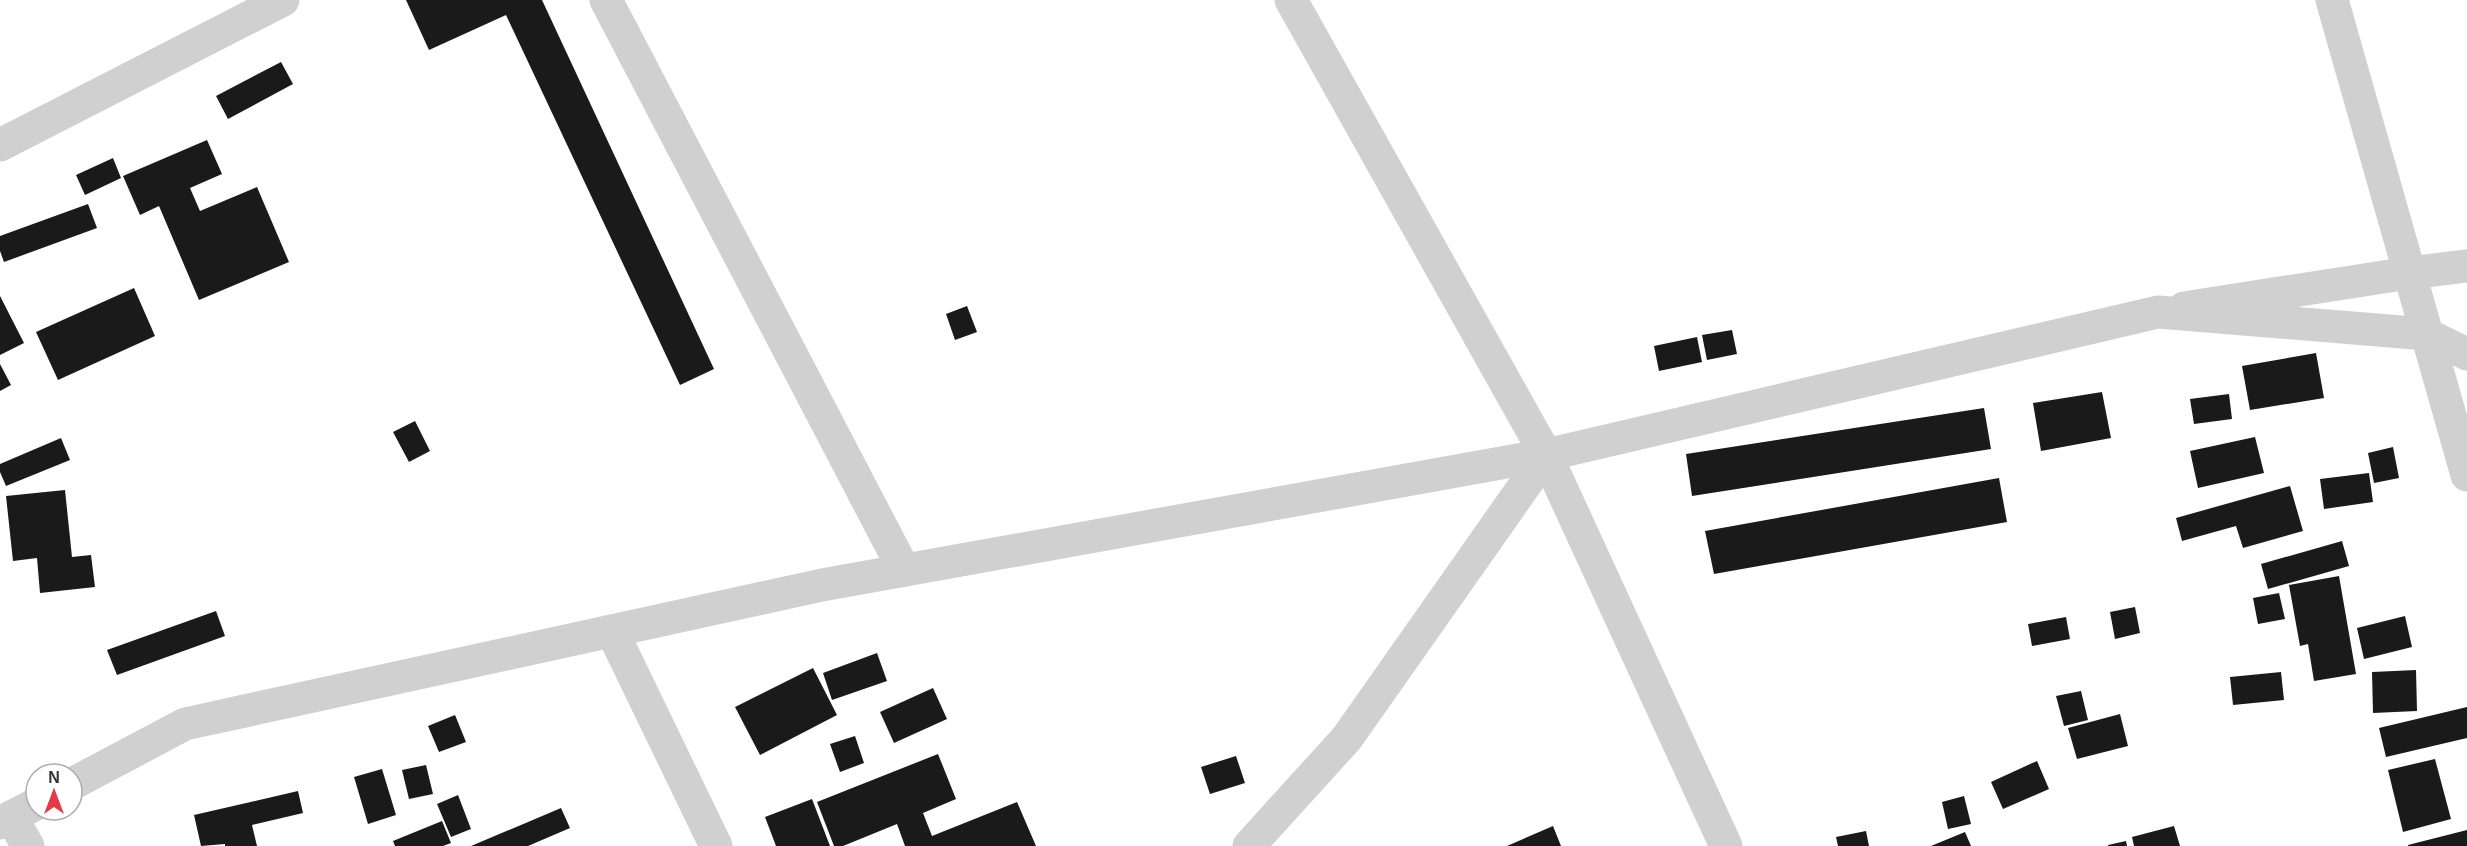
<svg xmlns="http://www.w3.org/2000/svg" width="2467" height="846" viewBox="0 0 2467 846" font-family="Helvetica,sans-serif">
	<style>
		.building { fill: #1a1a1a }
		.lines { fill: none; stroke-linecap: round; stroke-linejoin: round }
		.minor { stroke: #d0d0d0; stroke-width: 33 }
		.tertiary { stroke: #d0d0d0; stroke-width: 33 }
	</style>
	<rect width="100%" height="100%" fill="#fff"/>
	<path class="building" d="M406 0H542L714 369 680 385 506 15 429 50Z
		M281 62 293 84 228 119 216 96Z
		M207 140 222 174 190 188 200 211 257 187 289 262 199 300 159 206 140 215 123 176Z
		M113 158 121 178 85 195 76 175Z
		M88 204 97 228 4 262 0 251V236Z
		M134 288 155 336 58 380 36 332Z
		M0 296 24 343 0 355Z
		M967 306 977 332 955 340 946 314Z
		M1732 330 1737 354 1707 360 1702 335Z
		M1697 337 1702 362 1659 371 1654 346Z
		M2316 353 2324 398 2250 410 2242 366Z
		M0 364 11 385 0 391Z
		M2102 392 2111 438 2041 451 2033 403Z
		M2229 394 2232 419 2194 424 2190 399Z
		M1984 408 1991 449 1692 496 1686 454Z
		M415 421 430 451 409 462 393 432Z
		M2255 437 2264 473 2198 488 2190 451Z
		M61 438 70 460 6 486 0 472V464Z
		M2393 447 2399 478 2374 483 2368 453Z
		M2369 473 2373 502 2324 509 2320 479Z
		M1999 478 2007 522 1714 574 1705 531Z
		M2290 486 2303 531 2243 548 2236 526 2182 541 2176 518Z
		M65 490 72 557 91 555 95 587 40 593 37 558 13 561 6 496Z
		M2342 541 2349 566 2268 589 2261 564Z
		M2339 576 2356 674 2314 681 2308 644 2300 646 2289 585Z
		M2279 593 2285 619 2258 624 2253 598Z
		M2135 607 2140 633 2115 639 2110 612Z
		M216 611 225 636 117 675 107 650Z
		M2405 616 2412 647 2364 659 2357 628Z
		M2066 617 2070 639 2032 646 2028 624Z
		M877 653 887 681 832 700 823 673Z
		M813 668 837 715 760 755 735 707Z
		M2416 670 2417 711 2373 713 2372 672Z
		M2281 672 2284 700 2233 705 2230 677Z
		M933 688 947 719 894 743 880 712Z
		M2081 691 2088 720 2064 726 2056 696Z
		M2467 707V738L2386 757 2379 728Z
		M2120 714 2128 746 2077 759 2068 728Z
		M455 715 466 742 439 752 428 726Z
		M855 736 864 763 840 772 830 744Z
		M938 754 956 799 923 813 932 836 1017 802 1036 846H905L897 824 843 846H834L817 802Z
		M1236 756 1245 783 1210 794 1201 767Z
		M2435 759 2451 819 2403 832 2388 770Z
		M2037 761 2049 789 2003 809 1991 782Z
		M426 765 433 794 409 799 402 770Z
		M382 769 396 815 368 824 354 777Z
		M298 791 303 813 252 825 257 846H225V844L201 846 194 815Z
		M458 795 471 829 451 837 437 804Z
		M1964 796 1971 824 1948 829 1942 802Z
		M812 799 830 846H776L765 817Z
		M561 808 570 828 528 846H471Z
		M442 821 451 843 443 846H395L393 841Z
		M1553 826 1561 846H1507Z
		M2174 826 2180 846H2134L2132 837Z
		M2467 830V846H2408V845Z
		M1866 831 1869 846H1838L1836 837Z
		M1965 832 1971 846H1931Z
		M2126 841 2127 846H2108V845Z"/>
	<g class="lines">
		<path class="minor" d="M606 0 904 570
			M1291 0 1546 455 1726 846
			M2184 308 2409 273 2467 266
			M612 631 716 846
			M11 817 28 846
			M1249 846 1347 738 1546 455"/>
		<path class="tertiary" d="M2332 0 2467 475
			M0 145 283 0
			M72 784 185 724 822 585 1546 455 2158 312 2426 334 2467 354
			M0 823 36 804"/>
	</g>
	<g transform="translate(54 792)"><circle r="28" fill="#ffffff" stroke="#adadad" stroke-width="1.5"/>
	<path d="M0-4.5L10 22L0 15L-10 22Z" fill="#e63946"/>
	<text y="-9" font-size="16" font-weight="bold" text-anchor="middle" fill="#333333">N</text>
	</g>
</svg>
